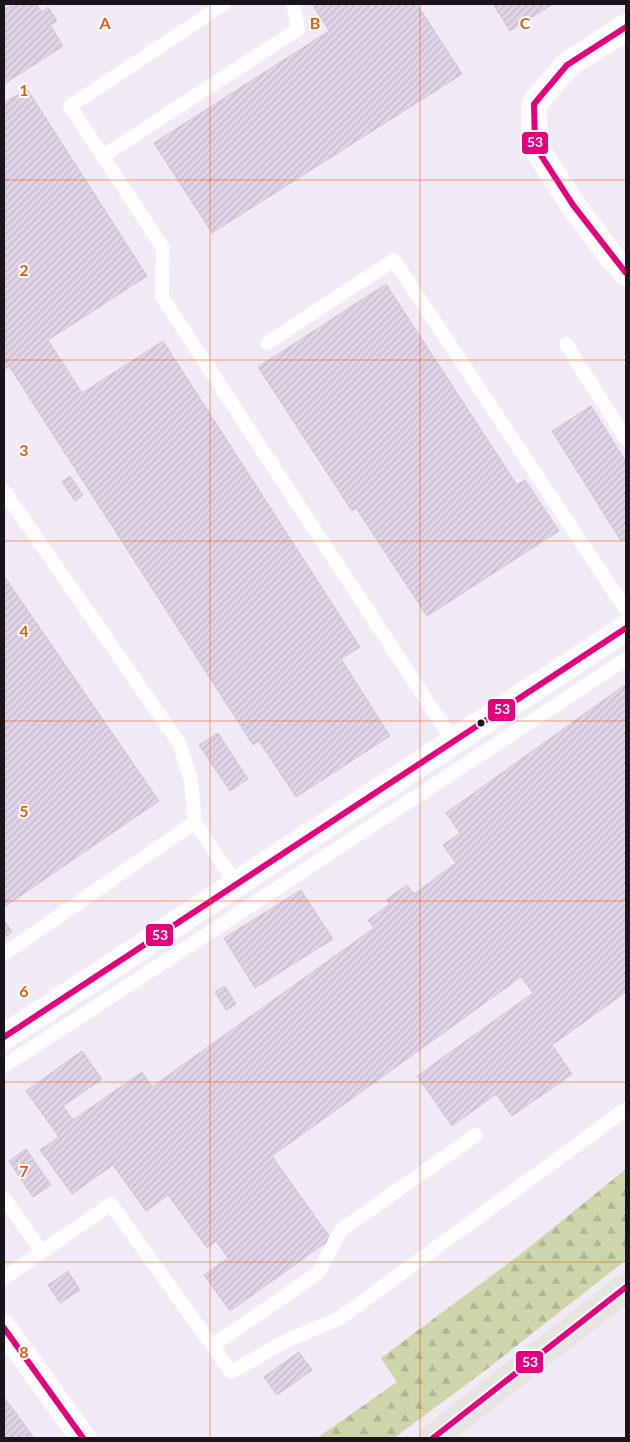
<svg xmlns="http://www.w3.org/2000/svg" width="630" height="1442" viewBox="0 0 630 1442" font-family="Lato,sans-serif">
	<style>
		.forest { fill: url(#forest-firs) }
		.building { fill: url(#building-hatch); stroke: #cec7d1 }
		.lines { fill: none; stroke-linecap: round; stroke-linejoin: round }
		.lane { stroke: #fdfcfe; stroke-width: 14 }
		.street { stroke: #fdfcfe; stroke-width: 26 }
		.primary { stroke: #e7e5e1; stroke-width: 28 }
		.bus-1-casing { stroke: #fff; stroke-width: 10 }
		.bus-1 { stroke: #e5007d; stroke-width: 6 }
		.grid { fill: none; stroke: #e8590c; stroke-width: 1; stroke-opacity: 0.55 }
		.bus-dot { fill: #1a151c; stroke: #fff; stroke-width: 2 }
		.grid-label { font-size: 16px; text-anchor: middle; font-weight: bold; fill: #e8590c; stroke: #fff; stroke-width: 4; stroke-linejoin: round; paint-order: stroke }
		.line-badge { stroke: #fff; stroke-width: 2 }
		.badge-label { font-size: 14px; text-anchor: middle; font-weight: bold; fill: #fff }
	</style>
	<defs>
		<pattern id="forest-firs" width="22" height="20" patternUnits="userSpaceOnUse" patternTransform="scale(1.25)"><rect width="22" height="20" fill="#cdd5aa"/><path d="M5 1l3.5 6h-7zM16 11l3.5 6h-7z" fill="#afb692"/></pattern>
		<pattern id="building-hatch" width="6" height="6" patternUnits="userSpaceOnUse" patternTransform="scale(1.25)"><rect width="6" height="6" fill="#e2d4e8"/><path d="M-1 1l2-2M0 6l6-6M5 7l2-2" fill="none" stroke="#c1b5c6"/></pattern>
	</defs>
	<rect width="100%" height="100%" fill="#f2eaf6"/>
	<path class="forest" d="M626 1169V1260L487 1369 394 1438H317L397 1382 381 1358 522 1253Z"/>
	<path class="building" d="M14 4H36L42 12 48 7 57 21 50 25 63 46 4 84V10Z
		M318 4H417L462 74 212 233 154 143 329 31 314 7Z
		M493 4H553L510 31Z
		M27 89 147 276 48 340 82 393 163 341 360 647 341 659 390 736 296 797 259 741 253 745 9 366 4 370V103Z
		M386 284 517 485 525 480 559 531 427 616 356 508 352 511 258 367Z
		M591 406 626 462V538L621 541 552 431Z
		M70 476 83 495 75 501 62 482Z
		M4 576 159 801 4 907Z
		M626 684V992L552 1045 572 1074 512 1116 496 1094 452 1126 417 1076 533 993 521 977 272 1156 331 1239 230 1311 204 1275 228 1258 216 1241 207 1248 168 1195 146 1211 113 1165 72 1194 40 1150 59 1137 26 1091 82 1051 102 1079 63 1106 73 1120 142 1072 152 1087 374 928 368 920 390 904 386 900 407 885 414 894 456 863 443 845 460 833 446 813Z
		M218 733 248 779 230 791 199 745Z
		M301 890 333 939 255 988 224 938Z
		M4 920 12 932 4 938Z
		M225 986 236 1004 226 1010 215 992Z
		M26 1149 51 1185 33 1197 9 1161Z
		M68 1271 80 1290 60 1303 48 1285Z
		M299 1352 312 1370 277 1395 264 1377Z
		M4 1397 34 1438H4Z"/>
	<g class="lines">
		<path class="lane" d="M224 4 70 106 163 248 162 297 454 742
			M103 156 298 29 293 4
			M267 343 394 260 626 610
			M566 344 626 439
			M4 491 179 743 191 780 195 822 236 885
			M4 954 195 822
			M4 1066 169 959 626 659
			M4 1198 42 1252
			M4 1278 111 1204 231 1372 286 1341 340 1318 626 1109
			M212 1346 318 1273 341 1230 476 1135"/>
		<path class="street" d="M626 27 567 65 534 104 535 146 573 205 612 257 626 273
			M4 1037 626 628
			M4 1328 83 1438"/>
		<path class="primary" d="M433 1438 626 1287"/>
		<defs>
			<path id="bus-1" d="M626 27 567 65 534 104 535 146 573 205 626 273
				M4 1037 626 628
				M4 1328 83 1438
				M433 1438 626 1287"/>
		</defs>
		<use href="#bus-1" class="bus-1-casing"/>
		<use href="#bus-1" class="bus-1"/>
	</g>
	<path class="grid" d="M210 4V1438M420 4V1438M4 180H626M4 360H626M4 541H626M4 721H626M4 901H626M4 1082H626M4 1262H626"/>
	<circle class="bus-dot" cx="481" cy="723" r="4.5"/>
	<g class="grid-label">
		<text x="105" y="29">A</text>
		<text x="315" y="29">B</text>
		<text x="525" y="29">C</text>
		<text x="24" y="96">1</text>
		<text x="24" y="276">2</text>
		<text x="24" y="456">3</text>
		<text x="24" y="637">4</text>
		<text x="24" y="817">5</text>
		<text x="24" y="997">6</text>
		<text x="24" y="1177">7</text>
		<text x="24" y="1358">8</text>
	</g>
	<g class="line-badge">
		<rect x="521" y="131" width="28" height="24" rx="5" fill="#e5007d"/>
		<rect x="487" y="698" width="29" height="24" rx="5" fill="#e5007d"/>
		<rect x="145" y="923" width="29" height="24" rx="5" fill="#e5007d"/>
		<rect x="515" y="1350" width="29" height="24" rx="5" fill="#e5007d"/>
	</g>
	<g class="badge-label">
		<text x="535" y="147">53</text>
		<text x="502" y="714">53</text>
		<text x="160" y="940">53</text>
		<text x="530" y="1367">53</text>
	</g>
	<rect width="630" height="1442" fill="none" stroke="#1a151c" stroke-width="10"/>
</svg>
